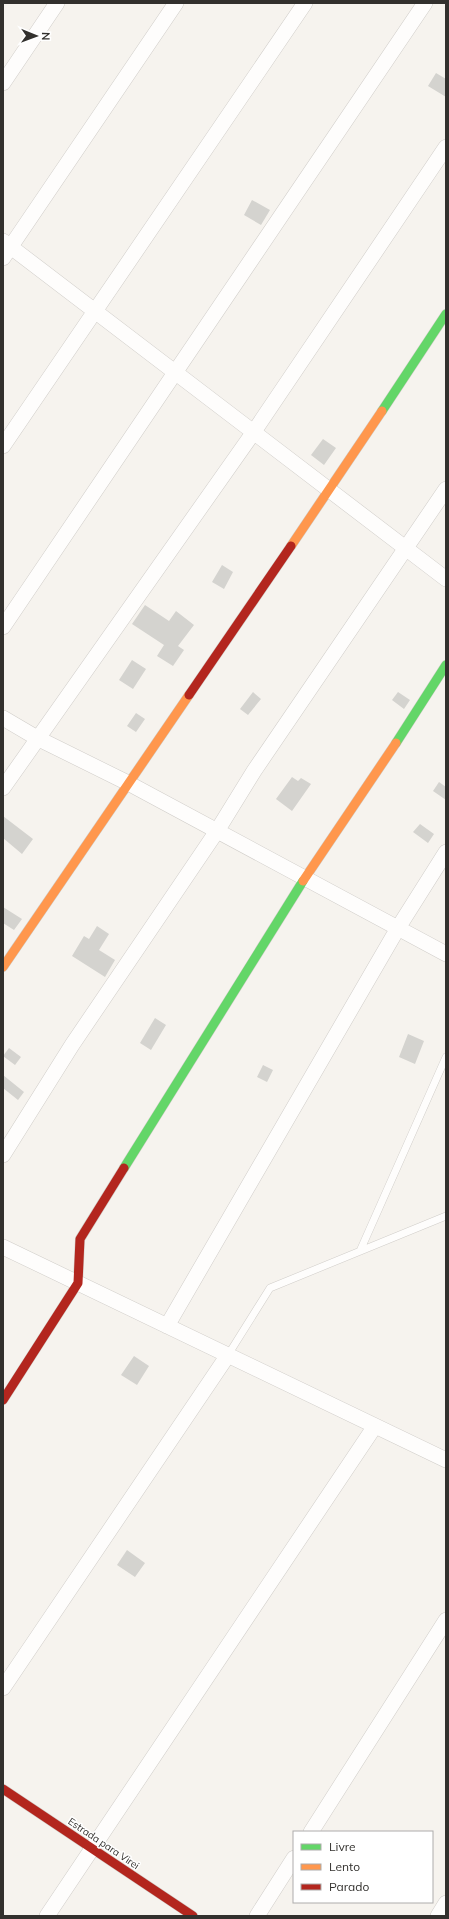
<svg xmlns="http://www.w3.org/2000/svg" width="449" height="1919" viewBox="0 0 449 1919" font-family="Mulish,sans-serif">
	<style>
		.building { fill: #d4d3cf }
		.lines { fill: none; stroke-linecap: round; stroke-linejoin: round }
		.lane-casing { stroke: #d0cdc9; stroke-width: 8 }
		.street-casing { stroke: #d0cdc9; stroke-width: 16 }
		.fast-casing { stroke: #d0cdc9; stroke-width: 10 }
		.slow-casing { stroke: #d0cdc9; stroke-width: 10 }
		.jam-casing { stroke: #d0cdc9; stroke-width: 10 }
		.lane { stroke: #fefdfc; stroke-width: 7 }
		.street { stroke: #fefdfc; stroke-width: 15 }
		.fast { stroke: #63d668; stroke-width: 9 }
		.slow { stroke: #ff974d; stroke-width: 9 }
		.jam { stroke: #b3261e; stroke-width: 9 }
		.labels { text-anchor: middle; stroke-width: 3; stroke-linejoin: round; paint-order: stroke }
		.street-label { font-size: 10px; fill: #32302d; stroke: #fff }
	</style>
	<rect width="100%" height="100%" fill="#f6f3ee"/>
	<path class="building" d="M436 73 446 79V97L428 86Z
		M252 200 270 210 261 225 244 215Z
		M323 439 336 448 324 465 311 455Z
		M222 565 233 572 224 589 212 582Z
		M145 605 169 621 176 611 194 625 178 646 184 650 173 666 157 656 164 645 132 624Z
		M132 660 146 669 133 689 119 680Z
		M253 692 261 699 248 715 240 709Z
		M398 692 410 700 404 709 392 700Z
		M136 713 145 719 136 732 127 726Z
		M292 777 298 781 301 778 311 784 292 811 276 799Z
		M439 782 446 787V800L433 791Z
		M3 816 33 839 22 854 3 838Z
		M420 824 434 834 428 843 413 832Z
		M3 907 22 919 14 930 3 923Z
		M97 926 109 934 99 950 115 960 105 977 72 956 84 936 89 939Z
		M155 1018 166 1025 151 1050 140 1043Z
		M408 1034 424 1041 415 1064 399 1057Z
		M9 1048 21 1057 15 1065 3 1056Z
		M263 1065 273 1070 267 1082 257 1077Z
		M3 1075 24 1092 18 1100 3 1088Z
		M134 1356 149 1366 137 1385 121 1375Z
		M127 1550 145 1563 135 1577 117 1565Z"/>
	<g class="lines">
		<defs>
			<path id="lane" d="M360 1251 446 1057
				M228 1355 270 1288 446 1216"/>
			<path id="street" d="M3 83 57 3
				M3 241 446 579
				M3 258 176 3
				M3 446 305 3
				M3 627 425 3
				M3 718 37 738 128 783 446 954
				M3 788 253 433 446 147
				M3 1155 72 1045 217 831 254 771 446 489
				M3 1247 446 1460
				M167 1326 398 928 446 852
				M3 1688 228 1355
				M311 1832 446 1620
				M47 1916 375 1426
				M257 1916 294 1858
				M438 1916 446 1903"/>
			<path id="fast" d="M382 411 446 314
				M396 743 446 665
				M124 1168 303 881"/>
			<path id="slow" d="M291 546 382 411
				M303 881 396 743
				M3 967 189 695"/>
			<path id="jam" d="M189 695 291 546
				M3 1400 78 1283 80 1239 124 1168
				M3 1789 193 1916"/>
		</defs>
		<use href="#lane" class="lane-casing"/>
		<use href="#street" class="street-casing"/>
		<use href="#fast" class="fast-casing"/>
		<use href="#slow" class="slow-casing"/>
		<use href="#jam" class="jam-casing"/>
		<use href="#lane" class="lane"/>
		<use href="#street" class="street"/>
		<use href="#fast" class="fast"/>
		<use href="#slow" class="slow"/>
		<use href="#jam" class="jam"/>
	</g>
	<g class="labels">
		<g class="street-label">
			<text transform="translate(104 1843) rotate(34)" y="4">Estrada para Virei</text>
		</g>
	</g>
	<rect width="449" height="1919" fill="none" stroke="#32302d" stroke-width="8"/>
	<rect x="293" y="1831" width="140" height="72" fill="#ffffff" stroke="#adacab"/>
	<rect x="301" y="1844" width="20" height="6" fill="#63d668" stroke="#adacab"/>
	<text x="329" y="1851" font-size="12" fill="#32302d">Livre</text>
	<rect x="301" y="1864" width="20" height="6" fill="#ff974d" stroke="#adacab"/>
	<text x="329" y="1871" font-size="12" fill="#32302d">Lento</text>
	<rect x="301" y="1884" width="20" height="6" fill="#b3261e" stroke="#adacab"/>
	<text x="329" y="1891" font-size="12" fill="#32302d">Parado</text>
	<g transform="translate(36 36) rotate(91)" stroke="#ffffff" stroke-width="3" paint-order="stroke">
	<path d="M0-3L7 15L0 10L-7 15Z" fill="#32302d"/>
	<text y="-6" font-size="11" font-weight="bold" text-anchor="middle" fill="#32302d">N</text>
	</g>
</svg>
